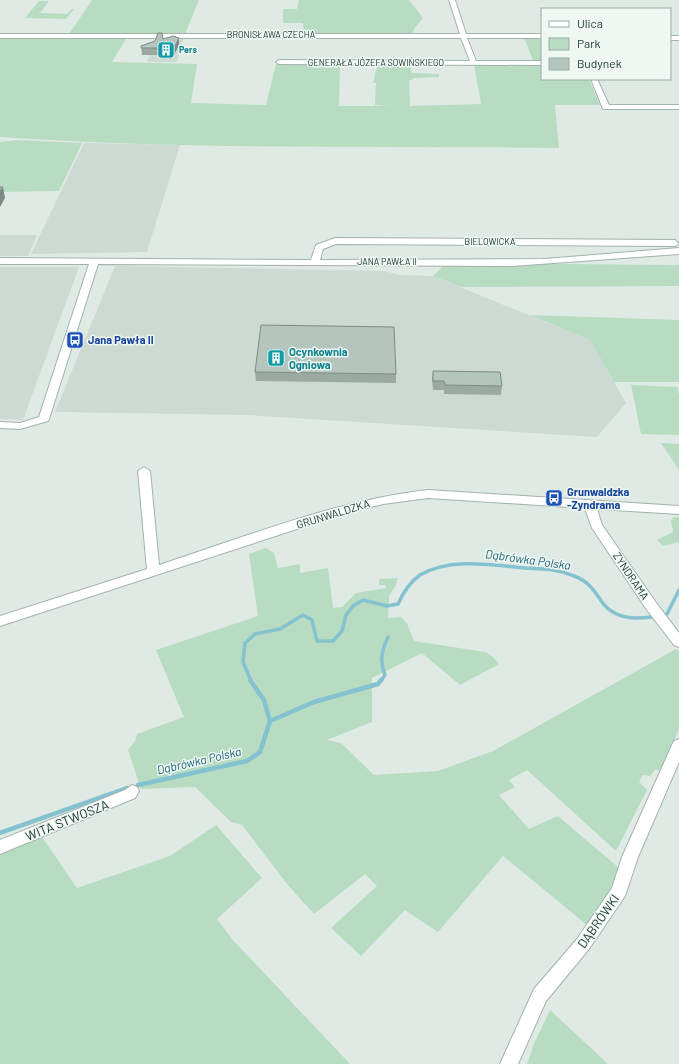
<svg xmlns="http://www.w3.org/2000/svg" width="679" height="1064" viewBox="0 0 679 1064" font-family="Barlow,sans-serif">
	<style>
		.built { fill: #cddad4 }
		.green { fill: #b7dcc2 }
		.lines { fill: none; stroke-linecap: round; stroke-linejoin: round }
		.stream-far1 { stroke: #85c2d0; stroke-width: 3.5 }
		.stream { stroke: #85c2d0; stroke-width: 4.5 }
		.minor-casing { stroke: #a2b2ac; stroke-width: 2 }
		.minor { fill: #fff; fill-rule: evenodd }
		.wall { fill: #9ba9a3 }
		.shaded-wall { fill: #7e8a85 }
		.building { fill: #b4c5be; stroke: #7e8a85 }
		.labels { text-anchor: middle; stroke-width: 3; stroke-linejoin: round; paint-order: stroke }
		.far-street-label { font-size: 9px; fill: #203a34; stroke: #eff7f3 }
		.far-culture-label { font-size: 9px; font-weight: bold; fill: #0d838f; stroke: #eff7f3; text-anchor: start }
		.transit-label { font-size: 11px; font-weight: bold; fill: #164399; stroke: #eff7f3; text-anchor: start }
		.culture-label { font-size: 11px; font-weight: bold; fill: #0d838f; stroke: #eff7f3; text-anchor: start }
		.street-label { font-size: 11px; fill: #203a34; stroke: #eff7f3 }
		.water-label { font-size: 12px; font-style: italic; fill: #1a6276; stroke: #eff7f3 }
		.near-street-label { font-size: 13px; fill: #203a34; stroke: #eff7f3 }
	</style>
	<rect width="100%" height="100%" fill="#dfeae5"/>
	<path class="built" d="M157 37 184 38 177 62H147Z
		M84 143 180 145 147 252 31 254Z
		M0 235H37L28 256H0Z
		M115 266 385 271 399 275 433 276 590 340 626 403 597 437 248 415 55 412Z
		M0 267H79L23 420 0 419Z"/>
	<path class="green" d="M92 0H199L185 34H69Z
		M299 0H409L423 18 414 29 412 34 304 33 303 23H283V9H297Z
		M39 1H49L40 13 67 14 72 9H74L66 19 25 18Z
		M0 37H127L112 62 197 64 191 103 266 105 276 64H340L339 106H390L375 105 376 83 370 82H373L378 64H420L411 67V73L439 74V77L414 78 409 81 410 106 481 104 474 64H542V79H589L600 105H555L559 148C373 146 186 150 0 137Z
		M524 37H542V61H533Z
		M17 140 82 143 59 191 0 192V142Z
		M446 263 679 265V286L461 287 433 276Z
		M530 315 679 320V382H614L590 340Z
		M631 385 677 387 679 394V435L641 434Z
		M661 443 679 444V470Z
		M674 517H679V542L663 546 657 540 673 532 671 520Z
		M266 548 274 553 278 568 300 564V573L328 568 333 608 342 607 356 593 386 588V585H379V579L398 578 396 585 389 596 388 618 401 617 407 623 414 641 485 652 492 656 499 664 460 685 422 653 372 678V722L327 740 341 743 374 775 438 771 493 751 676 649 679 651V729L660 772 656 769 650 776 643 775 639 782 647 790 616 851 527 770 509 780 515 787 499 795 529 829 558 816 619 868 611 891 587 925 503 856 438 932 405 910 361 956 331 928 377 886 365 874 314 914 287 884 242 825 231 822 195 787 141 789 128 750 135 741 137 734 184 717 156 650 258 616 249 554Z
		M216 825 262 878 217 919 232 939 350 1064H0V855L42 837 77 888 170 856Z
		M550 1010 608 1064H527L534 1044Z"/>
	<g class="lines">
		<path class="stream-far1" d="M251 681 243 662 245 643 255 634 280 629 303 615 312 620 317 641H333L342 631 346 615 353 606 363 600 387 606 398 604C403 593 410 582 420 575 451 557 492 565 525 568 542 569 558 569 574 576 588 581 594 590 602 602 617 623 645 619 667 614L679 590
			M381 681 385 675C379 661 382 650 388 637"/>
		<path class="stream" d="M270 721 314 702 378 684 381 680
			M138 785 247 761 260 752 270 721 264 700 250 680
			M0 833 127 788"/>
		<defs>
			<path id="minor" d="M449 0H455L466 34H542V38H467L476 61H542V65L279 64 276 62 279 60 470 61 461 38H0V34H460Z
				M670 36H679V40H670Z
				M591 79H597L609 105H679V109H603Z
				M335 238 675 240 679 244 675 246 336 244 323 249 320 260 545 259 679 248V254L512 266 98 264 49 419 48 421 20 429 0 428V422L20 423 39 417 89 264H0V258L311 260 316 245Z
				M144 467 150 471 159 565C245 537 337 500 428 490L679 506V514L597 509 602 525 657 604 679 633V647L674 645 647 610 592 528 585 508 428 498 383 504 343 514 0 626V616L147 569 138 471Z
				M679 739V762L638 857 625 896 589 949 546 1001 518 1064H500L534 989 577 939 612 888 622 857 672 745 674 741Z
				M132 785 137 787 139 791 135 798 0 854V840L125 790Z"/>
		</defs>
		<use href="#minor" class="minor-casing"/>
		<use href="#minor" class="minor"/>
	</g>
	<path class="wall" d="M179 38V45L174 55H142L141 46 163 39Z
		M433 371 502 386 501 395 444 394V390H433L432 380Z
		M255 372 396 374V383L256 381Z"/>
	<path class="shaded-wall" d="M179 38V45L174 55V48Z
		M3 187 5 198 0 207V192Z"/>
	<path class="building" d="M158 33H162L163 39 173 36 179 38 174 48H141V46L155 41Z
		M0 187H3L0 192Z
		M261 325 394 327 396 374 255 372Z
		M433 371 500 372 502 386 445 385 444 381H433Z"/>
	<defs>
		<symbol id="building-square" viewBox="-11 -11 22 22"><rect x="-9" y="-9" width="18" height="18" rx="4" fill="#0f9aa8" stroke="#eff7f3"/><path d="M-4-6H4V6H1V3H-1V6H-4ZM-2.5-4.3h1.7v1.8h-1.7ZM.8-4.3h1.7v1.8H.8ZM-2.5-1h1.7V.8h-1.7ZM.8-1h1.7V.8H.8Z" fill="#fff"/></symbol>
		<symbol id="bus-square" viewBox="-11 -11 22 22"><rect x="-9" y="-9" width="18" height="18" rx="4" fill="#1a4fb4" stroke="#eff7f3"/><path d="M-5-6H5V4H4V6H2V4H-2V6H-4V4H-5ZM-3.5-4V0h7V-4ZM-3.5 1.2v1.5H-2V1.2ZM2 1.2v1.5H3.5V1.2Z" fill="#fff"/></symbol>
	</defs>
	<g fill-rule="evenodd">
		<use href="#building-square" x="156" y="40" width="20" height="20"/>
		<use href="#bus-square" x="65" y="330" width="20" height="20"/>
		<use href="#building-square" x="266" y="348" width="20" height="20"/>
		<use href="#bus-square" x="544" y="488" width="20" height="20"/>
	</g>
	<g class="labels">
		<g class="far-street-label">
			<text x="271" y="38">BRONISŁAWA CZECHA</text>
			<text x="376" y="66">GENERAŁA JÓZEFA SOWIŃSKIEGO</text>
			<text x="490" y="245">BIELOWICKA</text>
			<text x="387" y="265">JANA PAWŁA II</text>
		</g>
		<g class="far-culture-label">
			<text x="179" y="53">Pers</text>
		</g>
		<g class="transit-label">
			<text x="88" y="344">Jana Pawła II</text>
			<text x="567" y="496">Grunwaldzka<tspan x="567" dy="13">-Zyndrama</tspan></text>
		</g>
		<g class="culture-label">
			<text x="289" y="356">Ocynkownia<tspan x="289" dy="13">Ogniowa</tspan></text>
		</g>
		<g class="street-label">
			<text transform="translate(333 514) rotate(-17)" y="4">GRUNWALDZKA</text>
			<text transform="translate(631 576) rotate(56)" y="4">ZYNDRAMA</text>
		</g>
		<g class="water-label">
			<text transform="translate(528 560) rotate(8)" y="4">Dąbrówka Polska</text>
			<text transform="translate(199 761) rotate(-13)" y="4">Dąbrówka Polska</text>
		</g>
		<g class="near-street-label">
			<text transform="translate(67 820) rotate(-22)" y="5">WITA STWOSZA</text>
			<text transform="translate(598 921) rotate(-55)" y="5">DĄBRÓWKI</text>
		</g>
	</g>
	<rect x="541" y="8" width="130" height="72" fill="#eff7f3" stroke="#9caba7"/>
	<rect x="549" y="21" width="20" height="6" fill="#ffffff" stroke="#9caba7"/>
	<text x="577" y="28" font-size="12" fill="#203a34">Ulica</text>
	<rect x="549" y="38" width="20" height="12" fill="#b7dcc2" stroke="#9caba7"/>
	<text x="577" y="48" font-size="12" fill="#203a34">Park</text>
	<rect x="549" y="58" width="20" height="12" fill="#b4c5be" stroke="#9caba7"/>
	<text x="577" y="68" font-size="12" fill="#203a34">Budynek</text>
</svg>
